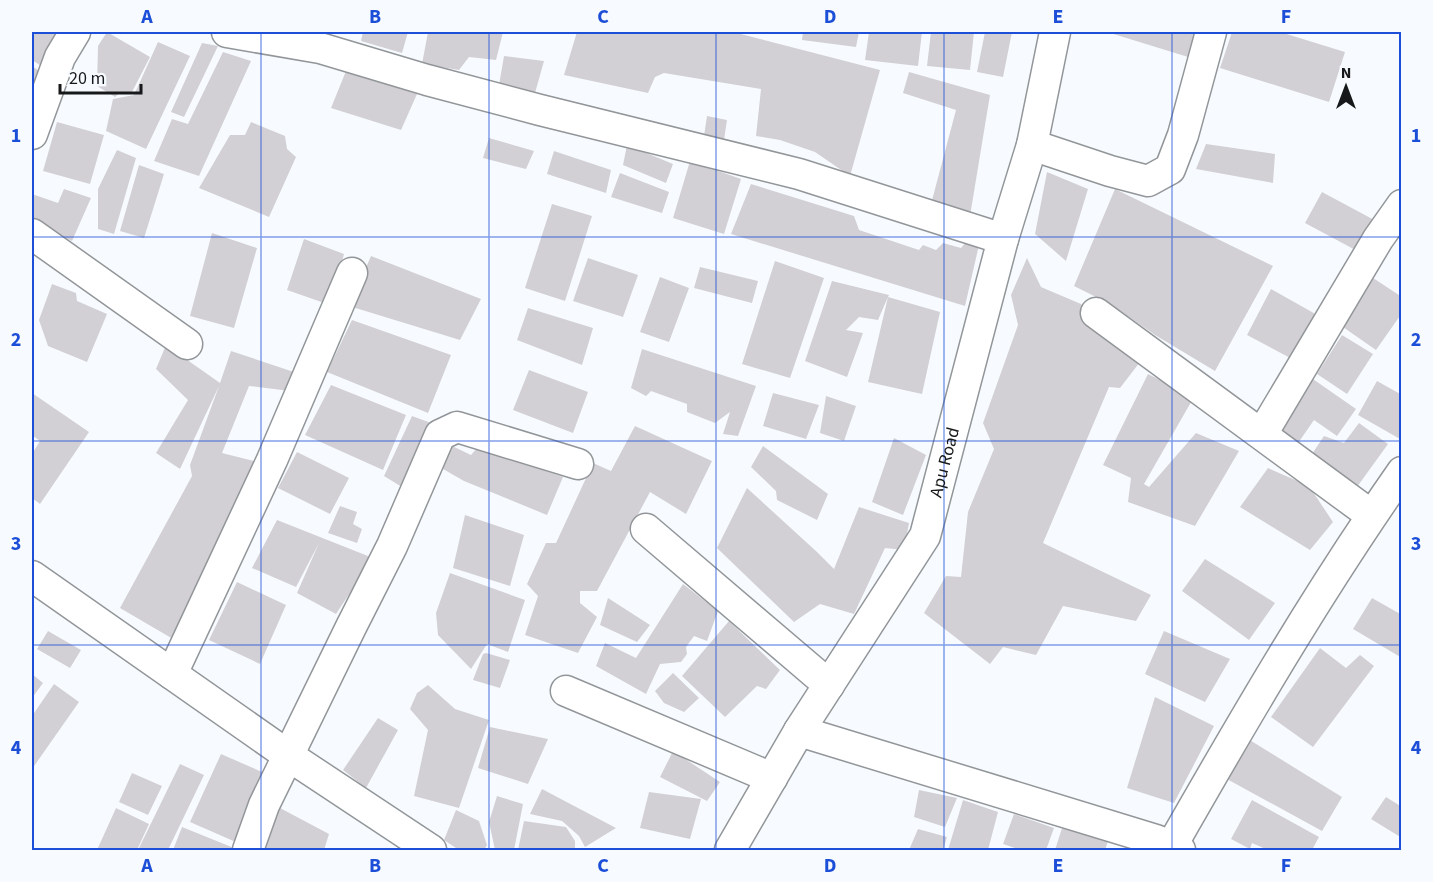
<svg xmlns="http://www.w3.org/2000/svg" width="1433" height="882" viewBox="0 0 1433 882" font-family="'Source Sans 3',sans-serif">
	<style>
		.building { fill: #d2d0d4 }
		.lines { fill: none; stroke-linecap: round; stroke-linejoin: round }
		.street-casing { stroke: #929699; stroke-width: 33 }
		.street { stroke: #fff; stroke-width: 30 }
		.grid { fill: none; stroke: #1d4ed8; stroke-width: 1.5; stroke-opacity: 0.55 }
		.labels { text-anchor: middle; stroke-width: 4.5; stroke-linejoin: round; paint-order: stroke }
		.street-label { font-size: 18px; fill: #171819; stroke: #f7fbff }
		.neatline { fill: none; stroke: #1d4ed8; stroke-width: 2 }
		.grid-label { font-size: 20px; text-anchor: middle; font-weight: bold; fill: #1d4ed8 }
	</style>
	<rect width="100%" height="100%" fill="#f7fbff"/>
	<path class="building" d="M34 32H64L43 67 32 60V36Z
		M107 32 150 57 131 94 121 92 115 97 97 86 98 46Z
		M363 32H408L402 53 361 41Z
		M428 32H503L496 60 469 57 459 70 422 64Z
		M577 32H733L880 70 850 176 815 152 780 140 756 136 761 89 664 73 655 77 648 93 564 75Z
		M803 32H859L856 47 802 40Z
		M869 32H922L918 66 865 60Z
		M931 32H974L970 70 927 66Z
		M985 32H1012L1003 77 977 72Z
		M1107 32H1195L1188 57Z
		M1232 32H1280L1345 52 1329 102 1220 68Z
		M158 42 190 56 146 149 106 131 113 99 134 95Z
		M202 43 218 46 184 117 171 112Z
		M223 52 251 61 199 176 154 161 172 119 188 124Z
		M504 56 544 61 535 93 499 85Z
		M32 66 45 75 32 103Z
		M346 71 417 94 401 130 331 108Z
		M909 72 990 95 970 216 931 204 956 110 903 93Z
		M707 116 727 120 724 140 704 136Z
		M57 122 104 135 90 184 43 171Z
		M251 122 285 136 287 149 296 157 269 217 199 188 230 135H245Z
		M489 138 534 151 526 169 483 158Z
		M1206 144 1275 154 1273 183 1196 169Z
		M627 145 673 164 666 183 623 165Z
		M117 150 136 158 114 234 98 229V189Z
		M554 151 611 170 606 193 547 174Z
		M690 161 741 179 724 234 673 218Z
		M139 165 164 174 144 238 120 231Z
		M1047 172 1088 189 1066 261 1035 234Z
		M620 173 669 192 662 213 611 197Z
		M751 184 854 216 859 230 919 250 923 245 936 250 943 243 961 248 966 242 979 245 965 306 731 234Z
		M64 189 91 198 72 241 32 222V194L58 203Z
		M1115 189 1273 266 1215 371 1155 335 1112 305 1074 286Z
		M1322 192 1378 222 1361 253 1305 223Z
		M552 204 592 216 565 301 525 288Z
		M212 233 257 248 234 328 190 316Z
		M304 239 344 254 330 305 287 290Z
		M371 256 481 299 460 340 349 306Z
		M588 258 638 275 623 317 573 301Z
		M1027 258 1041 287 1081 304 1140 362 1120 388 1109 387 1043 543 1151 595 1136 621 1063 606 1036 655 1003 647 990 664 924 613 946 576 961 577 968 512 994 449 983 423 1018 325 1011 295Z
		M775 261 824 278 790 378 742 364Z
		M700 267 758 281 752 303 694 288Z
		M660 277 689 288 669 342 640 332Z
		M1373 278 1402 297V313L1376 350 1340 325Z
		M832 281 889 295 888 297 940 312 922 394 868 382 888 297 878 320 859 317 846 330 863 333 847 377 805 361Z
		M52 284 76 293 77 301 107 314 87 362 48 346 39 320Z
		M1271 289 1319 316 1294 360 1247 335Z
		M528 308 593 328 582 365 517 340Z
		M352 320 451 355 428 413 327 372Z
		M1342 335 1373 354 1347 394 1317 374Z
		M166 345 220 383 231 351 297 373 290 391 249 386 222 453 262 463 173 639 120 608 192 476 190 465 219 386 180 469 156 453 188 400 156 369Z
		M642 349 756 386 738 436 723 434 730 412 715 423 687 412V404L651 391 646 396 631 388Z
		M529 370 588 392 573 433 513 410Z
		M1148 374 1194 397 1144 484 1149 487 1196 433 1239 451 1195 526 1128 502 1131 478 1103 465Z
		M1310 377 1356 409 1337 436 1314 420 1296 446 1273 430Z
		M1377 381 1402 395V436L1400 439 1358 415Z
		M331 385 406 415 383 470 305 435Z
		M32 393 89 432 40 504 32 498V454L40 441 32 435Z
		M773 393 819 405 806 439 763 426Z
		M826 396 856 406 844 441 820 433Z
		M412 416 434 424 410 492 384 476Z
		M1359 423 1388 444 1357 487 1312 454 1324 436 1344 443Z
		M635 426 712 461 686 514 650 492 597 591H580V603L597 617 578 653 525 635 538 596 527 584 546 543H556L593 463 611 471Z
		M894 438 926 455 903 515 872 502Z
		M450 445 471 455 477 448 563 477 547 515 464 481 443 469Z
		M763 446 828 494 817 520 777 500 776 491 751 467Z
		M297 452 349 478 330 514 278 488Z
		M1268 468 1309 486 1333 522 1310 550 1240 507Z
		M747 488 817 552 834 569 859 507 909 523 904 550 885 548 854 614 820 604 794 622 717 548Z
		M340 506 357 512 353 524 362 529 357 543 328 533Z
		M465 515 524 535 510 586 453 568Z
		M277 520 373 558 336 614 297 593 319 543 296 587 252 568Z
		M1205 559 1275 603 1249 640 1182 591Z
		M450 573 525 600 508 652 487 644 471 669 438 635 436 613Z
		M237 582 286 605 260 664 209 640Z
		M683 584 718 611 707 641 694 636 686 647 687 654 681 662 660 664 646 694 596 666 605 643 636 658Z
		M608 598 650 625 637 642 600 625Z
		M1372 598 1402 615V658L1353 629Z
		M729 621 780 670 766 689 757 686 725 717 682 676Z
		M48 631 81 650 70 668 37 649Z
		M1164 631 1230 659 1205 702 1145 674Z
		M1320 648 1346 668 1360 655 1374 666 1313 747 1271 717Z
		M486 653 510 660 500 688 473 680 483 654Z
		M673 673 699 698 684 712 664 703 655 691Z
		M32 674 43 683 32 698Z
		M54 684 79 702 32 769V716Z
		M428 685 455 709 489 720 459 808 414 796 428 730 410 709 417 693Z
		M1155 697 1214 726 1174 803 1127 788Z
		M378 718 398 730 366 788 343 770Z
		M490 727 548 739 528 784 478 768Z
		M1248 739 1342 797 1322 831 1225 778Z
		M673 751 720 782 707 801 660 777Z
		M221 754 269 775 238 843 190 822Z
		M180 764 204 775 168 850H138Z
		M132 773 162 786 148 815 119 802Z
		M542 789 616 828 585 847 579 836 562 821 530 814Z
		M919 790 957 798 945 827 914 817Z
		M649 792 701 799 690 839 640 828Z
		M497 796 523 804 514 850H495L489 822Z
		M1386 797 1402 807V838L1371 819Z
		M963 800 998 812 988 850H948Z
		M1252 800 1319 837 1312 850H1268L1252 843 1250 849 1231 839Z
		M116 808 149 824 137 850H97Z
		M280 808 329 834 324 850H259Z
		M456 810 479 821 487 845 484 850H459L444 840Z
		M1014 814 1054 828 1046 850H1021L1003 844Z
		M524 821 566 827 575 841V850H518Z
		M1063 825 1108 841 1105 850H1055Z
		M182 827 239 850H173Z
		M918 829 947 837 943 850H909Z"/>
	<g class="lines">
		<defs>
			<g id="street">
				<path d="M227 32 320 48 427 80 540 110 799 174 1003 239"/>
				<path d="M32 134 60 57 75 32"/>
				<path d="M1032 145 1110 171 1148 181 1170 169 1183 135 1211 32"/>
				<path d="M32 234 187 344"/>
				<path d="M1096 313 1371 515"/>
				<path d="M1262 434 1378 239 1402 205"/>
				<path d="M646 529 829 685"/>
				<path d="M32 576 289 756 431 850"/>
				<path d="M172 674 272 460 352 273"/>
				<path d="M566 691 772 778"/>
				<path d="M799 731 1156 840 1180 850"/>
				<path d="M1171 847C1244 719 1318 592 1402 472"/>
				<path d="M248 850 264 805 351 627 392 546 440 435 457 427 578 464"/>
				<path id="s1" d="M730 850 799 731 925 536 1003 239 1032 145 1055 32"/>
			</g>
		</defs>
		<use href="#street" class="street-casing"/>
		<use href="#street" class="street"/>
	</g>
	<path class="grid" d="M261 32V850M489 32V850M716 32V850M944 32V850M1172 32V850M32 237H1402M32 441H1402M32 645H1402"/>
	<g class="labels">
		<g class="street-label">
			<text dy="6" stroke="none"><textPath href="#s1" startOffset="446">Apu Road</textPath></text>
		</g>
	</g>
	<rect width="1433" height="882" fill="none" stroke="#f7fbff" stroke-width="66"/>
	<g transform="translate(1346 87)" stroke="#f7fbff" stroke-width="4.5" paint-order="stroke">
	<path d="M0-4.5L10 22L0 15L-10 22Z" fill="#171819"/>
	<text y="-9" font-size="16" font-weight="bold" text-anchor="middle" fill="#171819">N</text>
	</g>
	<path d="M60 84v9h81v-9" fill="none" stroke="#171819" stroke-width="3"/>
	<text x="69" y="84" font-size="18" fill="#171819" stroke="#f7fbff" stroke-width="4.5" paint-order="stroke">20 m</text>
	<rect x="33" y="33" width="1367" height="816" class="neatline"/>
	<g class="grid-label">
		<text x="147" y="23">A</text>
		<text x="375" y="23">B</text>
		<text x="603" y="23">C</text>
		<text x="830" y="23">D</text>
		<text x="1058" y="23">E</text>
		<text x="1286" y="23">F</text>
		<text x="16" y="142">1</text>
		<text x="1416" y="142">1</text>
		<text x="16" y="346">2</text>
		<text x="1416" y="346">2</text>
		<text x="16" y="550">3</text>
		<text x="1416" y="550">3</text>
		<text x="16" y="754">4</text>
		<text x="1416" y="754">4</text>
		<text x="147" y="872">A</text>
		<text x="375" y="872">B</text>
		<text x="603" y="872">C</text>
		<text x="830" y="872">D</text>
		<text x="1058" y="872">E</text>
		<text x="1286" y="872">F</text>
	</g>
</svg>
